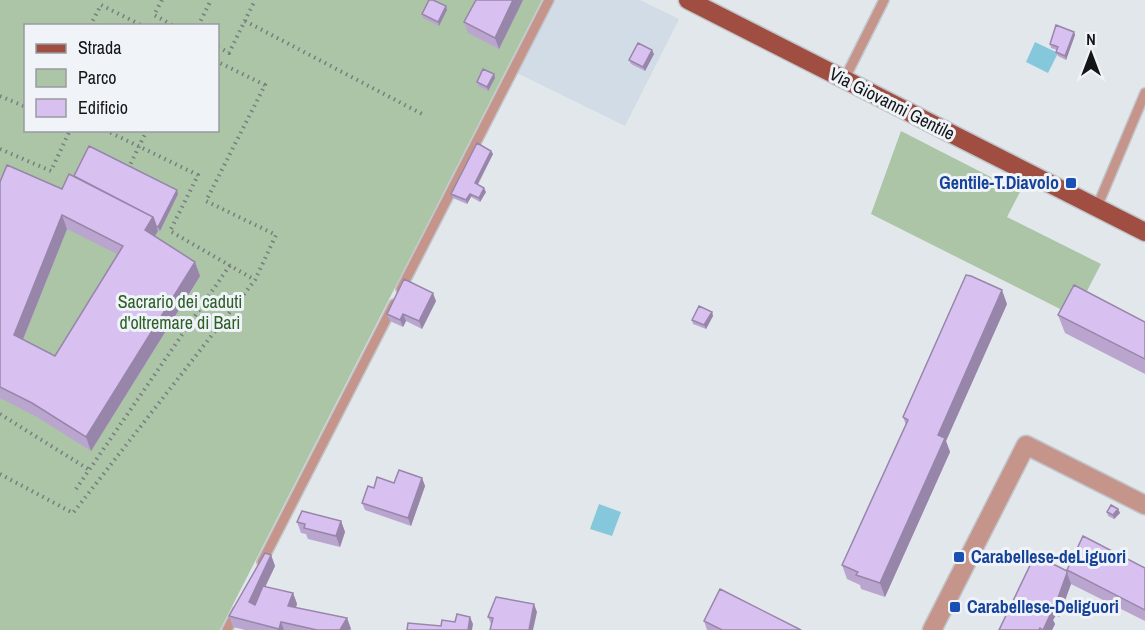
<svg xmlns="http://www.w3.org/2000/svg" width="1145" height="630" viewBox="0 0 1145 630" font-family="'Archivo Narrow',sans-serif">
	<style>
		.built { fill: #d2dce7 }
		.green { fill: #abc5a6; fill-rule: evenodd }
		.water { fill: #86c8db }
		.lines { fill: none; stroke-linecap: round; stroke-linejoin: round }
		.service-casing { stroke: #c1c5ca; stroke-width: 12 }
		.minor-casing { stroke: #c1c5ca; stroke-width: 21 }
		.primary-casing { stroke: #c1c5ca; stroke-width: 21 }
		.path { stroke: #797d80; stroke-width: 4; stroke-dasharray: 1.5 4.5; stroke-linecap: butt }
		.service { stroke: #c5958c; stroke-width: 9 }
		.minor { stroke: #c5958c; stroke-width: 18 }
		.primary { stroke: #a04e41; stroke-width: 18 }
		.wall { fill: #baa5cf; fill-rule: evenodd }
		.shaded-wall { fill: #9786a9 }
		.building { fill: #d8c0f1; stroke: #9786a9; stroke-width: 1.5; fill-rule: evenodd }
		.transit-dot { fill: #1a4fb4; stroke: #f0f4f9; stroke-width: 2 }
		.labels { text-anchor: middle; stroke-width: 6; stroke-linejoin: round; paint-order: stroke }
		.street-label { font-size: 18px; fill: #131516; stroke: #f0f4f9 }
		.transit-label { font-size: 18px; font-weight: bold; fill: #164399; stroke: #f0f4f9; text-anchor: start }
		.park-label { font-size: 18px; fill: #2d5f26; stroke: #f0f4f9 }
	</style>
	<rect width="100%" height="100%" fill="#e2e7ec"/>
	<path class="built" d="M555 0H640L679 19 625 126 517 73Z"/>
	<path class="green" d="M0 0H542L220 630H0ZM26 26H218V130H26Z
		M901 131 1020 192 1007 217 1101 264 1074 316 871 214Z"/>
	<path class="water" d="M1035 42 1058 53 1048 73 1026 62Z
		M599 504 621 512 612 536 590 529Z"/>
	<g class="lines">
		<defs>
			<path id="service" d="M844 80 884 0
				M1097 207 1145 93
				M401 289 549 0
				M262 562 394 304
				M227 630 237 611"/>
			<path id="minor" d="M932 630 1026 445 1145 505"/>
			<path id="primary" d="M688 0 1145 232"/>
		</defs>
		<use href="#service" class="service-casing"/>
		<use href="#minor" class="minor-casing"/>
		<use href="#primary" class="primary-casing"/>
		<path class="path" d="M162 0 154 15 174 26
			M245 21 424 115
			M90 26 101 5 143 26
			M198 26 211 0
			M218 47 229 53 255 0
			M0 96 26 107
			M105 130 198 175 170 231 255 280
			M0 149 51 171 70 130
			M128 169 147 130
			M0 414 88 469
			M0 474 73 513 255 280 276 235 206 201 265 85 218 62
			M76 489 230 265"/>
		<use href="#service" class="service"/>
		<use href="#minor" class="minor"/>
		<use href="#primary" class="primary"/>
	</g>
	<path class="wall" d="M523 0 499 49 468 33 464 22Z
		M446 6 447 10 439 26 423 18 422 14Z
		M1074 32 1075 35 1066 60 1058 56 1056 52 1057 50 1051 48 1050 44Z
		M654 54 645 71 631 64 629 60Z
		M494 74 495 78 488 91 478 86 477 82Z
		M491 151 493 154 478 185 486 192 480 202 471 197 467 204 453 198 451 194Z
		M74 176 178 194 160 231 157 230 155 236 195 262 200 276 91 451 37 417 0 398V182L62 189ZM67 229 117 254 55 356 23 340Z
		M436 301 422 329 406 321 403 327 390 321 387 314Z
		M1007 304 946 441 950 452 885 597 861 589 860 585 847 579 842 565 906 425 903 417Z
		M712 312 713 316 706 329 693 324 692 320Z
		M1058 315 1145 322V374L1065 333Z
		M422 478 425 486 411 526 365 510 362 503 374 488 394 483Z
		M1118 509 1120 513 1114 519 1108 516 1107 512Z
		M341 521 345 532 340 547 308 539 306 534 301 533 297 522Z
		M271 555 275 566 265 587 293 593 297 604 296 608 347 618 351 629 350 630H245L233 627 229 616Z
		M996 556 997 560 995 565 987 563 986 559Z
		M1145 568V621L1071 584 1059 617 1056 615 1053 620 1055 624 1052 630H999L1067 571Z
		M537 612 491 624 488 617Z
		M704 621 801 630H707Z"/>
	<path class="shaded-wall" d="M513 0H523L499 49 495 38Z
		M446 6 447 10 439 26 438 22Z
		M1074 32 1075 35 1066 60 1065 56Z
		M652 50 654 54 645 71 643 67Z
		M494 74 495 78 488 91 487 87Z
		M491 151 493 154 476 187 475 183Z
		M484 188 486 192 480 202 479 198Z
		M177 190 178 194 160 231 158 227Z
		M470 194 471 197 467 204 466 200Z
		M62 215 67 229 19 349 14 335Z
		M153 217 158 231 150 244 145 230Z
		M195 262 200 276 91 451 86 437Z
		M1002 290 1007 304 946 441 950 452 885 597 880 583 938 435Z
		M433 293 436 301 422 329 419 321Z
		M712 312 713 316 706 329 704 325Z
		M403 314 406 321 403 327 400 320Z
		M422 478 425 486 411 526 408 518Z
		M1118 509 1120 513 1114 519 1113 515Z
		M341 521 345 532 340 547 336 536Z
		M271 555 275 566 253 613 249 602Z
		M996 556 997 560 995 565 993 561Z
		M1067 573 1071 584 1059 617 1055 606Z
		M293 593 297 604 292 617 288 606Z
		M534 604 537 612 533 630H529Z
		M1052 604 1056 615 1053 620 1055 624 1052 630H1043L1048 612Z
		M470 617 473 624 472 630H468Z
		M347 618 351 629 350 630H340Z
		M281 622 284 630H279V629Z"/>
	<path class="building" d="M429 0H433L446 6 438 22 422 14Z
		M476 0H513L495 38 464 22Z
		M1056 25 1074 32 1065 56 1056 52 1058 47 1050 44Z
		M638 43 652 50 643 67 629 60Z
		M483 69 494 74 487 87 477 82Z
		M477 143 491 151 475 183 484 188 479 198 470 194 466 200 451 194Z
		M89 146 177 190 158 227 156 226 153 217 74 176Z
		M7 165 62 189 69 174 153 217 145 230 195 262 86 437 32 403 0 387V182ZM62 215 123 246 55 356 14 335Z
		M966 275 971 276 1002 290 938 435 945 438 880 583 856 575 858 572 842 565 908 420 903 417Z
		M404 279 433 293 419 321 403 314 400 320 387 314Z
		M1074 285 1145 322V359L1058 315Z
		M699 306 712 312 704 325 692 320Z
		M399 470 422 478 408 518 362 503 368 486 374 488 377 477 394 483Z
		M1111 505 1118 509 1113 515 1107 512Z
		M302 511 341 521 336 536 304 528 305 524 297 522Z
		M1083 536 1145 568V610L1067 570Z
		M989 552 996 556 993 561 986 559Z
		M265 553 271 555 249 602 255 605 263 586 293 593 288 606 347 618 340 630H317L281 622 279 629 229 616Z
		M1035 555 1067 571V573L1055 606 1052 604 1048 612 1051 613 1043 630 1040 628 1039 630H999Z
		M720 589 801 630H722L704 621Z
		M496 597 534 604 529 630H490L493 618 488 617Z
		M457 614 470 617 468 630H407L408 623 441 626 442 620 455 622Z"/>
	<g class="transit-dot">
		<rect x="1065" y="177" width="12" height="12" rx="3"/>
		<rect x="953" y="551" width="12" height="12" rx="3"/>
		<rect x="949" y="601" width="12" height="12" rx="3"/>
	</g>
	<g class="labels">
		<g class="street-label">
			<text transform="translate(892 104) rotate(27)" y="6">Via Giovanni Gentile</text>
		</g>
		<g class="transit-label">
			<text x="1059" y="189" text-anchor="end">Gentile-T.Diavolo</text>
			<text x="971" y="563">Carabellese-deLiguori</text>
			<text x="967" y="613">Carabellese-Deliguori</text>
		</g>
		<g class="park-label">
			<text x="180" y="308">Sacrario dei caduti<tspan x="180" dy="21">d'oltremare di Bari</tspan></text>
		</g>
	</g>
	<rect x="24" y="24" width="195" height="108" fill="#f0f4f9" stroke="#989b9e" stroke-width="1.5"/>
	<rect x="36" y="44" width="30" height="9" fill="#a04e41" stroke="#989b9e" stroke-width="1.5"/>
	<text x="78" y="54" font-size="18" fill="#131516">Strada</text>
	<rect x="36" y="69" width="30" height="18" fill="#abc5a6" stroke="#989b9e" stroke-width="1.5"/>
	<text x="78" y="84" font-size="18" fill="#131516">Parco</text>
	<rect x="36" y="99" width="30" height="18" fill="#d8c0f1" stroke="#989b9e" stroke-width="1.5"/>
	<text x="78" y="114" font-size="18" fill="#131516">Edificio</text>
	<g transform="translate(1091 54)" stroke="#f0f4f9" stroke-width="4.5" paint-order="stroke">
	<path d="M0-4.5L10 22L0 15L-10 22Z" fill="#131516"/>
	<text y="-9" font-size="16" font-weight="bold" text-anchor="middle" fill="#131516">N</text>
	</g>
</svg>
